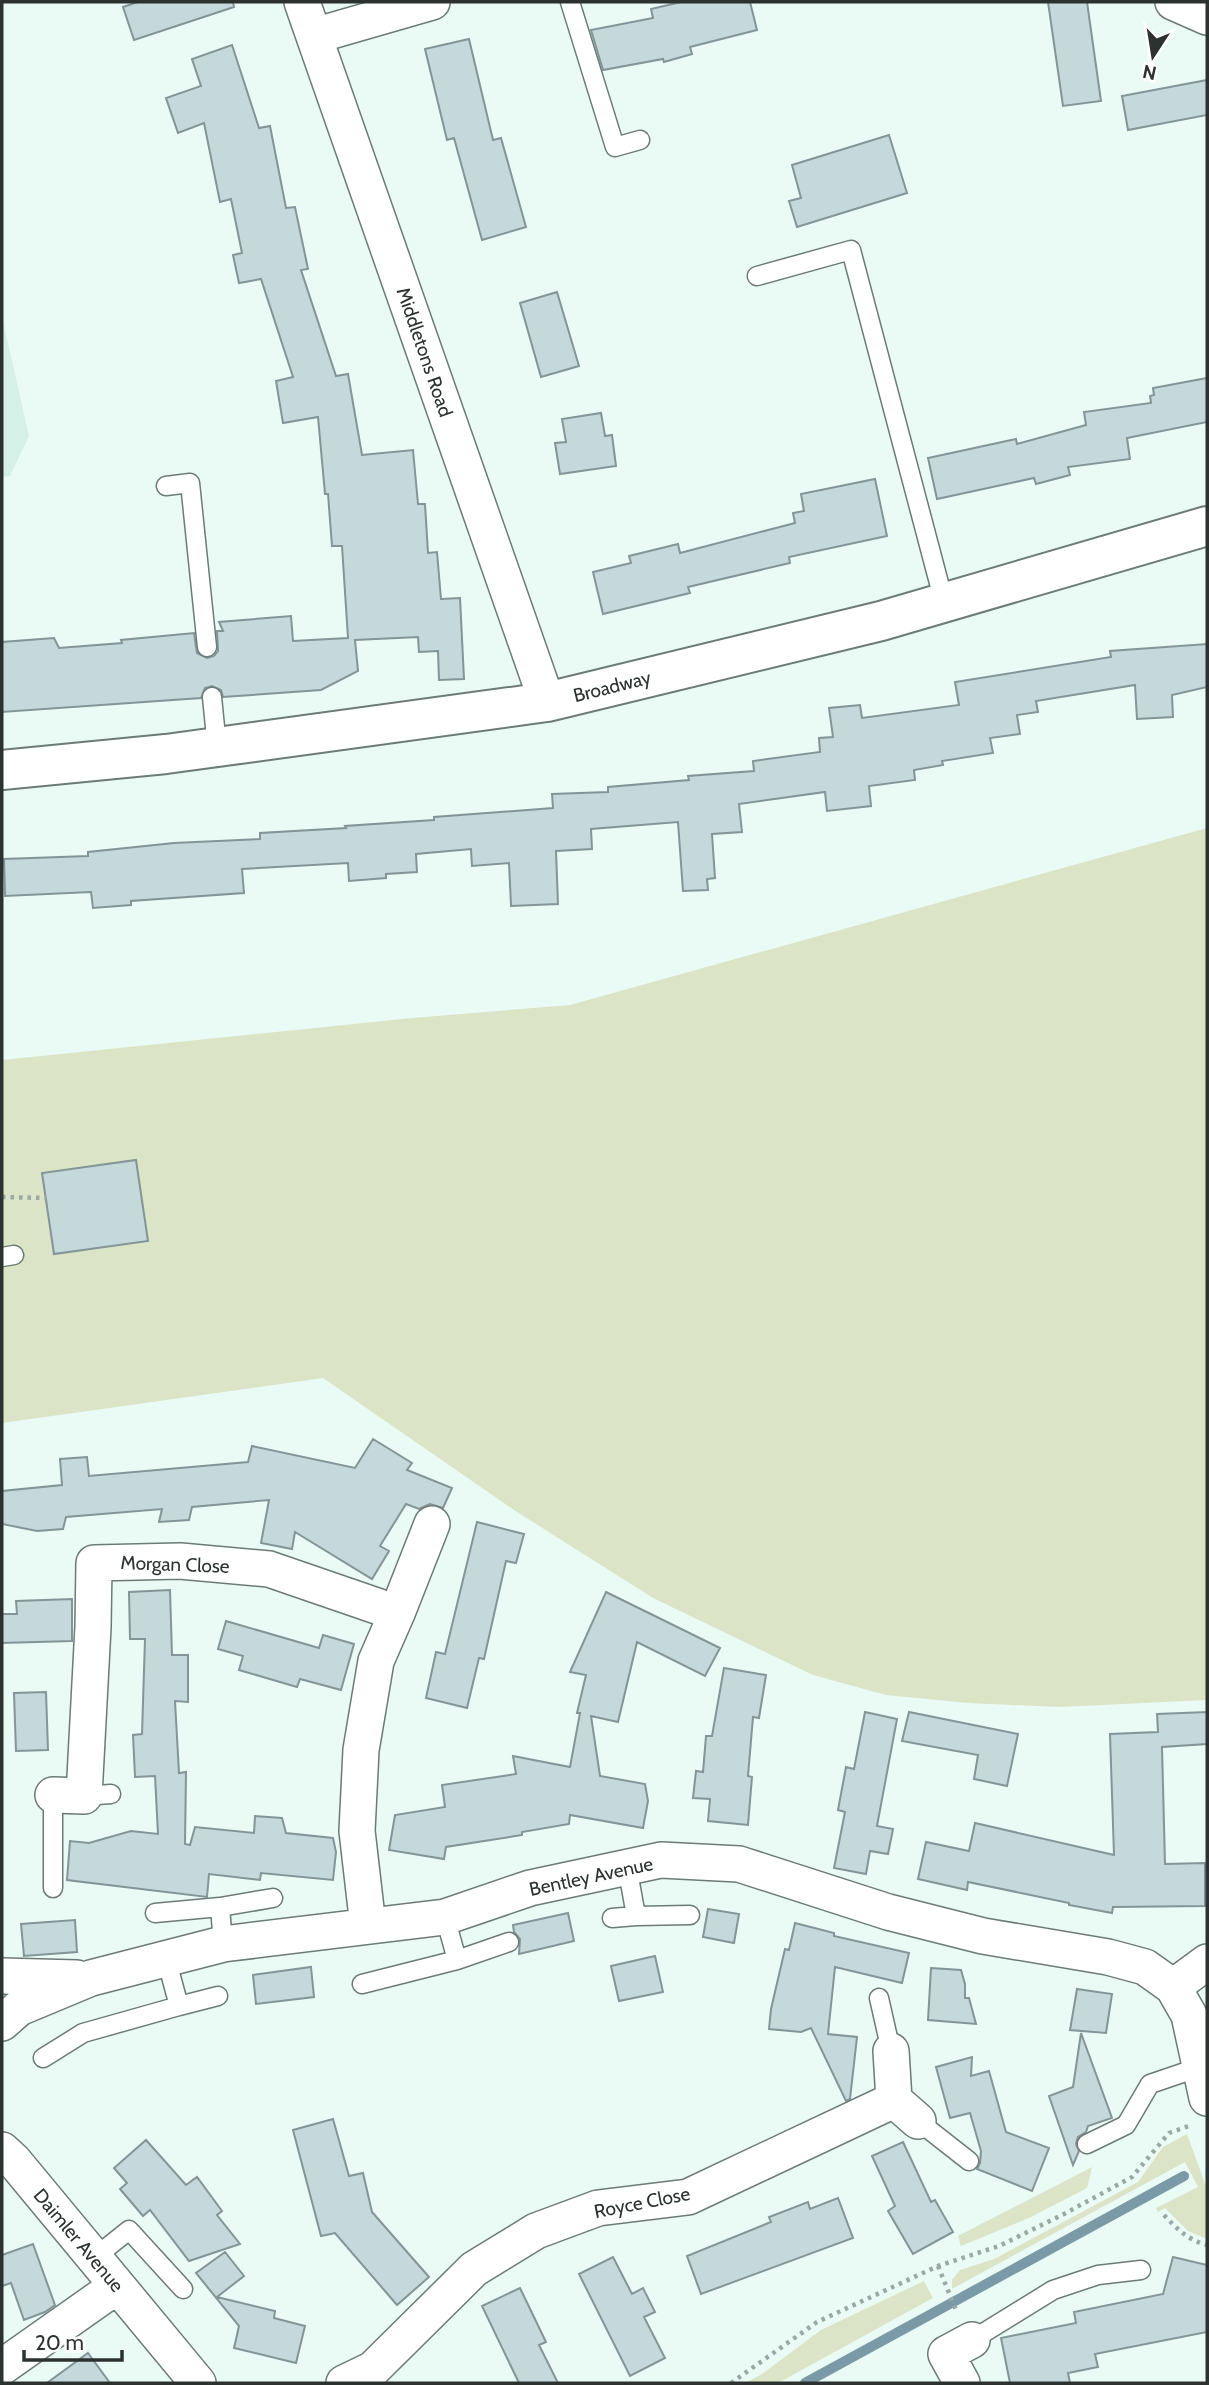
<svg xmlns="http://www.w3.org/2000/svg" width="1209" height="2385" viewBox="0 0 1209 2385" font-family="Cabin,sans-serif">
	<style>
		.built { fill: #d6f0e7 }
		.green { fill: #dce4c8 }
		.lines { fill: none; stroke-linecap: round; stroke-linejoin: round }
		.stream { stroke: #799aa6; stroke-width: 10 }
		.building { fill: #c5d9da; stroke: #839596; stroke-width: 2 }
		.lane-casing { stroke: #6b7b75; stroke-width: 21 }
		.street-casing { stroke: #6b7b75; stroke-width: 38 }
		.secondary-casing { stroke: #6b7b75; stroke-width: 42 }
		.path { stroke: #9ba8a4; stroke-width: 4.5; stroke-dasharray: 3.5 5; stroke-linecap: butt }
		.lane { stroke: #fff; stroke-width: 18 }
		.street { stroke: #fff; stroke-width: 35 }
		.secondary { stroke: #fff; stroke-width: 38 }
		.labels { text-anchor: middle; stroke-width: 7; stroke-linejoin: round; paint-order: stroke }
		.street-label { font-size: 19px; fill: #2b3230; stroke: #fff }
	</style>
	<rect width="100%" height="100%" fill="#e9fbf4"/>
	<path class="built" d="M2 317 29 436 10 476 2 477Z"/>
	<path class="green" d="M1207 828V1700L1059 1707 968 1703 886 1695 813 1675 653 1598 514 1510 323 1378 2 1423V1060L412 1018 570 1005Z
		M1187 2134 1207 2189V2239L1188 2231 1165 2208 1158 2212 1156 2208 1198 2187 1185 2162 952 2289V2280L960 2270 994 2259 1138 2182 1163 2147Z
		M1092 2167 1087 2188 1031 2217 961 2246 958 2236Z
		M924 2281 933 2298 778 2383H745L762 2374 821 2330Z"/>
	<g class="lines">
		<path class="stream" d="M805 2383 1184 2176"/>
	</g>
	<path class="building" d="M138 2H233L234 7 134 40 123 7Z
		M681 2H750L757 30 690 47 692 54 664 62 663 59 603 70 591 30 653 18 651 9Z
		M1048 2H1087L1101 101 1063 106Z
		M469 39 493 140 501 138 526 227 482 240 454 138 447 140 425 49Z
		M232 45 259 128 270 126 286 208 295 207 308 269 301 270 336 376 348 374 362 455 413 450 418 504H425L428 553 437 552 441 599 460 598 464 679 439 680 438 651 419 652 418 637 355 640 358 671 321 690 223 697 221 690 212 686 205 688 201 698 2 712V642L54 638 59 648 122 643 121 640 194 633 197 653 207 658 214 656 218 651 217 631H223L219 622 291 616 293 641 348 638 342 546H332L328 494H325L318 417 283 423 276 381 293 377 261 279 239 283 233 255 242 253 231 199 220 202 204 123 178 133 166 98 201 86 192 59Z
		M1207 80V115L1128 130 1122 96Z
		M889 135 907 193 797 227 789 201 801 198 792 165Z
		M557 292 579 366 541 377 520 303Z
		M1207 378V422L1127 438 1130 459 1068 467 1070 475 1036 484 1034 478 937 499 928 458 1016 439 1017 444 1086 425 1084 412 1151 403 1150 396 1154 395 1153 388Z
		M601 413 605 436 612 435 616 466 560 474 555 443 566 442 562 419Z
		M875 479 887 536 789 557 790 563 688 587 690 593 603 614 593 572 631 563 629 556 678 544 680 553 795 523 793 513 804 511 801 494Z
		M1207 644V687L1172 695 1173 717 1137 719 1135 685 1036 701 1038 712 1017 715 1020 734 990 738 993 753 942 761 943 765 914 770 915 780 869 786 871 806 827 811 825 792 739 804 742 832 712 834 715 878 707 879 708 890 683 891 678 822 591 829 592 849 556 851 558 904 511 906 509 863 472 866 471 849 416 854 417 872 386 874V878L349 881 348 863 242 869 244 893 131 901V905L93 908 91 892 5 896 4 859 88 856V852L174 843 260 839V833L346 828 345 826 434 820V817L553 808 552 794 608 792V787L689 780 688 776 754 771 753 761 820 752 819 738 833 737 829 708 860 705 862 718 959 705 955 682 1111 657 1110 651Z
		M136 1160 148 1241 54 1254 42 1173Z
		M373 1439 412 1463 407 1470 452 1488 443 1508 430 1504 419 1509 406 1504 380 1546 389 1551 372 1579 295 1532 292 1549 261 1543 269 1500 192 1507 189 1520 159 1522 162 1509 66 1517 63 1529 37 1531 2 1524V1491L62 1485 60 1459 87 1457 89 1476 248 1462 252 1446 355 1468Z
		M477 1522 524 1534 516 1563 506 1561 484 1659 479 1658 467 1708 426 1698 436 1652 445 1654Z
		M170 1590 172 1655H188V1702L175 1701 179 1773 186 1772 185 1844 190 1845 195 1827 254 1833 255 1816 282 1818 286 1833 333 1838 336 1852 333 1880 261 1873 260 1880 209 1874 207 1897 67 1880 70 1841 89 1843 131 1831 158 1834 155 1776 135 1777 133 1735 142 1734 145 1639H130L129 1592Z
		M606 1592 720 1648 705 1676 637 1642 618 1722 591 1716 600 1776 645 1784 648 1801 643 1828 570 1815 569 1824 522 1832V1835L446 1847 444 1859 389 1850 395 1815 445 1807 442 1785 516 1774 513 1756 570 1767 580 1713H577L586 1675 570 1672Z
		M72 1599V1641L2 1643V1614H17L16 1601Z
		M226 1621 319 1648 323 1635 354 1644 341 1690 300 1679 297 1687 239 1670 243 1656 218 1649Z
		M724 1668 766 1675 759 1718 753 1717 748 1776 752 1777 748 1825 708 1821 710 1799 693 1798 696 1771 703 1772 706 1736H712Z
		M46 1692 48 1750 16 1751 14 1693Z
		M865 1712 897 1719 877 1826 893 1829 888 1854 870 1851 866 1874 834 1868 845 1812 838 1810 846 1767 854 1769Z
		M909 1712 1018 1734 1007 1786 974 1779 978 1755 902 1741Z
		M1207 1712V1744L1162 1747 1165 1864 1205 1863V1906L1113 1907 1112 1913 1069 1905V1903L968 1882 967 1890 918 1879 926 1842 969 1851 975 1823 1114 1855 1110 1734 1158 1732 1157 1714Z
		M708 1909 739 1914 734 1943 703 1937Z
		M568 1913 574 1941 519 1954 520 1939 514 1932 513 1925Z
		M75 1920 77 1952 24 1956 21 1924Z
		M795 1923 834 1933V1936L909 1953 902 1983 835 1967 828 2034 857 2037 850 2099 846 2101 811 2028 801 2032 769 2029 771 2009 785 1949 789 1950Z
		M655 1956 663 1992 619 2001 611 1966Z
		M311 1967 314 1997 256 2004 253 1975Z
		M931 1968 961 1970 965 1984V1998H969L976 2024 928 2020Z
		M1077 1989 1112 1994 1106 2033 1070 2030Z
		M1081 2033 1112 2118 1088 2126 1086 2132 1078 2137 1076 2144 1079 2151 1073 2165 1049 2096 1073 2087Z
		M972 2057 971 2076 989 2071 1006 2132 1049 2148 1032 2191 977 2169 980 2163 981 2151 970 2113 950 2118 936 2067Z
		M333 2119 349 2176 363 2173 372 2212 429 2277 397 2305 335 2233 321 2236 293 2130Z
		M146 2140 186 2185 197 2177 222 2211 217 2215 240 2244 189 2261 150 2210 143 2216 120 2189 127 2183 114 2168Z
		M903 2142 931 2202 935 2200 953 2232 913 2254 888 2211 895 2206 872 2156Z
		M838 2198 853 2238 701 2294 687 2256 771 2222 769 2217 808 2202 810 2209Z
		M33 2244 55 2305 45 2312 24 2320 11 2283 2 2286V2255Z
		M225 2252 244 2276 217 2297 275 2311 274 2318 305 2326 296 2363 234 2348 239 2326 196 2273Z
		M613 2257 632 2294 643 2288 655 2312 644 2317 665 2358 630 2376 579 2274Z
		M1173 2257 1207 2265V2332L1095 2354 1098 2367 1068 2373 1070 2383H1010L1001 2338 1076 2323 1074 2312 1163 2294Z
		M520 2288 546 2342 539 2345 558 2383H519L482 2306Z
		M88 2353 110 2383H47Z"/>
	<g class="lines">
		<defs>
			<path id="lane" d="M570 2 615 147 640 140
				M757 276 851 250 944 602
				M166 486 190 483 207 647
				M212 697 217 747
				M2 1257 14 1255
				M53 1795V1888
				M84 1796 111 1794
				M627 1866 636 1916 690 1915
				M155 1913 220 1907
				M612 1918 636 1916
				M223 1944 220 1907 273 1898
				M457 1960 509 1942
				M362 1984 457 1960 445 1917
				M879 1998 891 2051
				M179 2006 218 1996
				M43 2058 83 2033 179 2006 166 1958
				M918 2121 969 2161
				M1087 2144 1126 2125 1150 2084 1200 2067
				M94 2258 129 2230 183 2289
				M972 2340 1053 2290 1098 2275 1141 2270"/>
			<path id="street" d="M302 2 547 702
				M1173 2 1207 17
				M314 36 432 2
				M397 1613 432 1524
				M53 1795 84 1796 93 1627 94 1563 180 1561 269 1569 397 1613 376 1661 361 1750 357 1831 368 1926
				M2 1976 77 1978
				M1173 1987 1207 1962
				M2 2023 19 2008 91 1978 223 1944 445 1917 530 1888 661 1860 739 1864 888 1912 983 1936 1108 1957 1145 1967 1173 1987 1189 2015 1207 2098
				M894 2100 918 2121
				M2 2150 14 2161 198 2383
				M2 2367 117 2286
				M344 2383 373 2369 474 2269 536 2231 598 2208 688 2197 894 2100 891 2051
				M962 2383 946 2354 972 2340"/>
			<path id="secondary" d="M2 770 166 754 547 702 881 621 1207 526"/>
		</defs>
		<use href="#lane" class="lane-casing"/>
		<use href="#street" class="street-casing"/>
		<use href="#secondary" class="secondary-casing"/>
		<path class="path" d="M2 1197 46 1198
			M1164 2215C1177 2229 1188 2240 1207 2245
			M938 2266 956 2310
			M731 2383 817 2322 938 2266 999 2246 1064 2214 1132 2177 1169 2133 1189 2126"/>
		<use href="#lane" class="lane"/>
		<use href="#street" class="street"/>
		<use href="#secondary" class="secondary"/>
	</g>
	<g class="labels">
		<g class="street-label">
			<text transform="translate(425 352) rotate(71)" y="7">Middletons Road</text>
			<text transform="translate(612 686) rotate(-14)" y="7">Broadway</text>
			<text transform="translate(175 1564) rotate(2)" y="7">Morgan Close</text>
			<text transform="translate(591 1876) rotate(-12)" y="7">Bentley Avenue</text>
			<text transform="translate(642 2202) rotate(-11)" y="7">Royce Close</text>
			<text transform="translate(79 2240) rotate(50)" y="7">Daimler Avenue</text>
		</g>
	</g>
	<rect width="1209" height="2385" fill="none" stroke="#2b3230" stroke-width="7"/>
	<g transform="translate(1153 56) rotate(192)" stroke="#ffffff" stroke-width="5" paint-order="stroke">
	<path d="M0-5L12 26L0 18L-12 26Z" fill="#2b3230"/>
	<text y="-10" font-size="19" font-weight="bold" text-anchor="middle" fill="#2b3230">N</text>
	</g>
	<path d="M24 2350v10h98v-10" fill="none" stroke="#2b3230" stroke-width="3.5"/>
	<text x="35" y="2350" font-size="21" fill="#2b3230" stroke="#ffffff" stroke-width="5" paint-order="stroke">20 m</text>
</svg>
